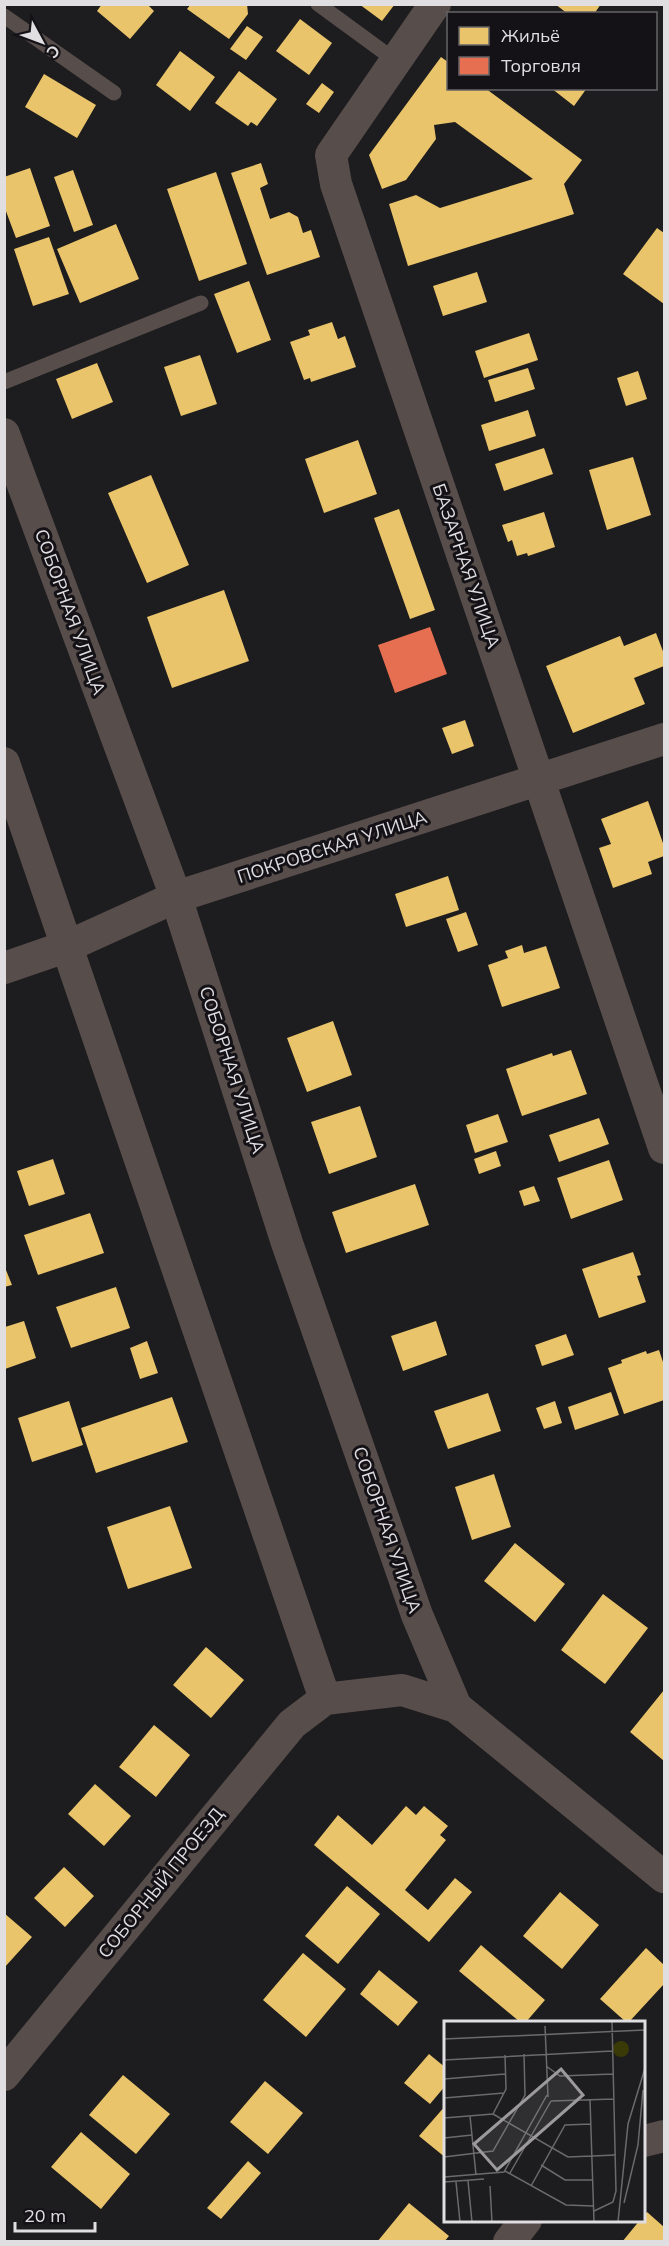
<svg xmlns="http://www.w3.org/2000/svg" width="669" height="2246" viewBox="0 0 669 2246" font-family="Mulish,sans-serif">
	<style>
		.homes { fill: #e9c46a }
		.shops { fill: #e76f51 }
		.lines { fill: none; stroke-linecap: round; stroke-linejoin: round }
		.service { stroke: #574d4b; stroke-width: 15 }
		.minor { stroke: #574d4b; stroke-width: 32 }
		.labels { text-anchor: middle; stroke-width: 6; stroke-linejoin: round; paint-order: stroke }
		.street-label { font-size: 18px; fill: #e0dee1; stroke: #141216 }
		.inset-road { fill: none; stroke: #6b6a6c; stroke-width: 1.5 }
		.view { fill: #9c9a9d; fill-opacity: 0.15; stroke: #9c9a9d; stroke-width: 3 }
		.inset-edge { fill: none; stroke: #e0dee1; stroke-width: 3 }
	</style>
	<rect width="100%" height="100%" fill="#1d1c1e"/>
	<path class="homes" d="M102 4H147L154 11 130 39 97 11Z
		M191 4H247L248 14 229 39 187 9Z
		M359 4H395L382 21Z
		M555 4H601L594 14H568Z
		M300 19 332 43 309 75 276 51Z
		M247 26 263 37 246 60 230 49Z
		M180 51 215 77 190 111 156 85Z
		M441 57 448 62V88H485L582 160 564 184 574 214 408 266 389 204 416 195 440 208 533 179 455 122 434 125 436 139 406 180 382 189 369 155Z
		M239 71 277 99 257 126 251 122 248 126 215 103Z
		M44 74 96 105 77 138 25 107Z
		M322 83 334 92 319 113 306 104Z
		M551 88H587L574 106Z
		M261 163 268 184 260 188 270 219 289 212 298 217 303 233 311 230 320 257 267 275 231 173Z
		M30 168 50 226 16 238 4 206V177Z
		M73 170 93 225 74 232 54 177Z
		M216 172 247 264 199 281 167 189Z
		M116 224 139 279 80 303 57 249Z
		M657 228 664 233V304L623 274Z
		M49 237 69 294 33 306 14 249Z
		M477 272 487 302 443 316 433 286Z
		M249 281 271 340 237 353 214 294Z
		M332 322 338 339 345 336 356 367 311 382 310 378 304 380 290 342 310 335 308 330Z
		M529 333 538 360 484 378 475 351Z
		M200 355 217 404 181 416 164 367Z
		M97 363 113 402 72 419 56 379Z
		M528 368 535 389 495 402 488 380Z
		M638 371 647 399 626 406 617 378Z
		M528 410 536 436 489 451 481 425Z
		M358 440 377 494 324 513 305 459Z
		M544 448 553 474 504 491 495 464Z
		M633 457 651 515 607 530 589 470Z
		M151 475 189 565 147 583 108 493Z
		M399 509 435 610 410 619 374 518Z
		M544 512 555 547 528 556 527 553 517 556 512 540 508 542 502 525Z
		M224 590 249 661 172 688 147 617Z
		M656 633 664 654V666L634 678 645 704 573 733 546 666 620 636 624 646Z
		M465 720 474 746 452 754 442 728Z
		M648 801 664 846V856L648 862 652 874 613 888 599 848 611 844 601 819Z
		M448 876 459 910 406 927 395 894Z
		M466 912 478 945 458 952 446 919Z
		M522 945 524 953 546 946 560 988 502 1007 488 965 508 958 505 951Z
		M333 1021 352 1075 307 1092 287 1038Z
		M571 1050 587 1094 522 1116 506 1069 552 1053 553 1056Z
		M360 1106 377 1157 329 1174 311 1122Z
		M498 1114 508 1142 475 1153 466 1125Z
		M599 1118 609 1144 559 1162 549 1135Z
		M496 1151 501 1166 479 1174 474 1159Z
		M53 1159 65 1194 29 1206 17 1171Z
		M609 1160 623 1200 571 1219 557 1178Z
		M415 1184 429 1225 346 1253 332 1212Z
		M534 1186 540 1201 524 1206 519 1191Z
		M90 1213 104 1253 38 1275 24 1235Z
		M633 1252 641 1275 637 1276 646 1302 599 1318 582 1269Z
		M4 1265 12 1285 4 1287Z
		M116 1287 130 1328 71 1348 56 1307Z
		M24 1321 36 1358 5 1369V1327Z
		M436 1321 447 1355 403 1371 391 1336Z
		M566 1334 574 1355 542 1366 535 1345Z
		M147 1341 158 1373 140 1379 130 1348Z
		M659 1350 664 1365V1400L624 1414 608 1368 622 1363 621 1360 646 1351 647 1354Z
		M611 1392 619 1415 575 1430 568 1407Z
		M488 1393 501 1431 448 1449 434 1411Z
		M172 1397 188 1442 96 1473 81 1428Z
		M69 1401 83 1445 32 1462 18 1418Z
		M555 1401 562 1423 544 1429 536 1408Z
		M494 1474 511 1527 472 1540 455 1487Z
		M170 1506 192 1568 128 1589 107 1527Z
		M515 1543 565 1584 535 1622 484 1581Z
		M603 1594 648 1628 605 1684 561 1650Z
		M206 1647 244 1680 211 1718 173 1685Z
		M664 1690V1761L630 1732Z
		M154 1725 190 1755 156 1797 119 1767Z
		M95 1784 131 1816 104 1846 68 1814Z
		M406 1806 416 1815 424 1806 448 1826 440 1835 446 1840 405 1890 428 1910 455 1878 472 1892 429 1942 314 1845 338 1815 372 1845Z
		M64 1867 94 1896 65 1927 34 1898Z
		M347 1886 380 1914 338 1964 305 1936Z
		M560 1892 599 1925 562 1969 523 1936Z
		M4 1913 32 1937 4 1968Z
		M481 1945 545 2000 526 2022H520L459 1971Z
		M646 1948 664 1965V1984L629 2022H626L600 1999Z
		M303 1953 346 1989 306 2037 263 2000Z
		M379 1970 418 2002 398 2026 360 1994Z
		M429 2054 446 2068V2085L430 2104 404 2083Z
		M123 2075 170 2114 136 2154 89 2115Z
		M265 2081 303 2113 268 2154 230 2122Z
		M446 2105V2158L419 2136Z
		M81 2132 130 2174 101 2209 51 2167Z
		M248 2161 261 2173 221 2219 207 2208Z
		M409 2203 449 2236 444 2242H377Z
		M647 2212 664 2227V2242H622L640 2220H644V2216Z"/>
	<path class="shops" d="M430 627 447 674 395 693 378 645Z"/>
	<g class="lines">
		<path class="service" d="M318 4 396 61
			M4 16 114 93
			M4 382 201 303"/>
		<path class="minor" d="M435 4 331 155 336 184 664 1148
			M4 434 176 897 287 1243 417 1615 456 1707
			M4 763 325 1699
			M4 968 68 946 176 897 664 739
			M4 2075 292 1724 325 1699 402 1690 456 1707 664 1877
			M644 2141 664 2136
			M509 2242 526 2220"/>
	</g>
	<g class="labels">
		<g class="street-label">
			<text transform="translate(466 566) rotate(71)" y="6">БАЗАРНАЯ УЛИЦА</text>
			<text transform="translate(70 612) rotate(70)" y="6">СОБОРНАЯ УЛИЦА</text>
			<text transform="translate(332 847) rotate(-18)" y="6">ПОКРОВСКАЯ УЛИЦА</text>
			<text transform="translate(232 1070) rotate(72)" y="6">СОБОРНАЯ УЛИЦА</text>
			<text transform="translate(387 1530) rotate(71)" y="6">СОБОРНАЯ УЛИЦА</text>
			<text transform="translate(161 1883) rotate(-51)" y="6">СОБОРНЫЙ ПРОЕЗД</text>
		</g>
	</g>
	<g transform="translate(444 2021)">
		<rect width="201" height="201" fill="#1d1c1e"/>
		<path d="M169 28a8 8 0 1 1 16 0a8 8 0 1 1-16 0Z" fill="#3a3a07"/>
		<path class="inset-road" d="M101 5 104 76M0 18 201 9M0 39 168 30M102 45 116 55 169 53M0 58 61 53M0 77 60 72M146 79 150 201M107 80 170 78M49 93 124 136 172 134M49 93 62 68 61 34M26 95 32 154M0 97 49 93M0 117 28 114M0 136 49 130 81 74 80 33M97 144 121 159H149M61 150 122 184 149 185M66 152 107 80M0 156 60 151 103 74M24 160 28 201M0 161 40 158M12 161 16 201M46 165 48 201M87 165 121 104 147 103M180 182 194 124 199 69M150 190 169 181 172 170 168 0M47 201H68M174 201 184 103 201 47"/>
		<path class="view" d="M117 48 139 74 53 149 30 123Z"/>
		<rect width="201" height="201" class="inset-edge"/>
	</g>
	<rect width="669" height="2246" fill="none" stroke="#e0dee1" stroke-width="12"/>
	<rect x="447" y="12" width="210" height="78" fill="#141216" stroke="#666467" stroke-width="1.5"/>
	<rect x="459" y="27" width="30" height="18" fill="#e9c46a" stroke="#666467" stroke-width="1.5"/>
	<text x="501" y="42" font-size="18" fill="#e0dee1">Жильё</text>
	<rect x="459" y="57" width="30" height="18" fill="#e76f51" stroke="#666467" stroke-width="1.5"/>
	<text x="501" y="72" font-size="18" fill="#e0dee1">Торговля</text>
	<g transform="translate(42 42) rotate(131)" stroke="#141216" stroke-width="4.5" paint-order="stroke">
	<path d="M0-4.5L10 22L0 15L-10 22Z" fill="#e0dee1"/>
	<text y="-9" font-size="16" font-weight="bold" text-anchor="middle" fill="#e0dee1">С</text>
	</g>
	<path d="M15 2222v9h80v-9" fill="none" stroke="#e0dee1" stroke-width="3"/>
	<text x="24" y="2222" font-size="18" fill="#e0dee1" stroke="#141216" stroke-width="4.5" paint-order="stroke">20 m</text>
</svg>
